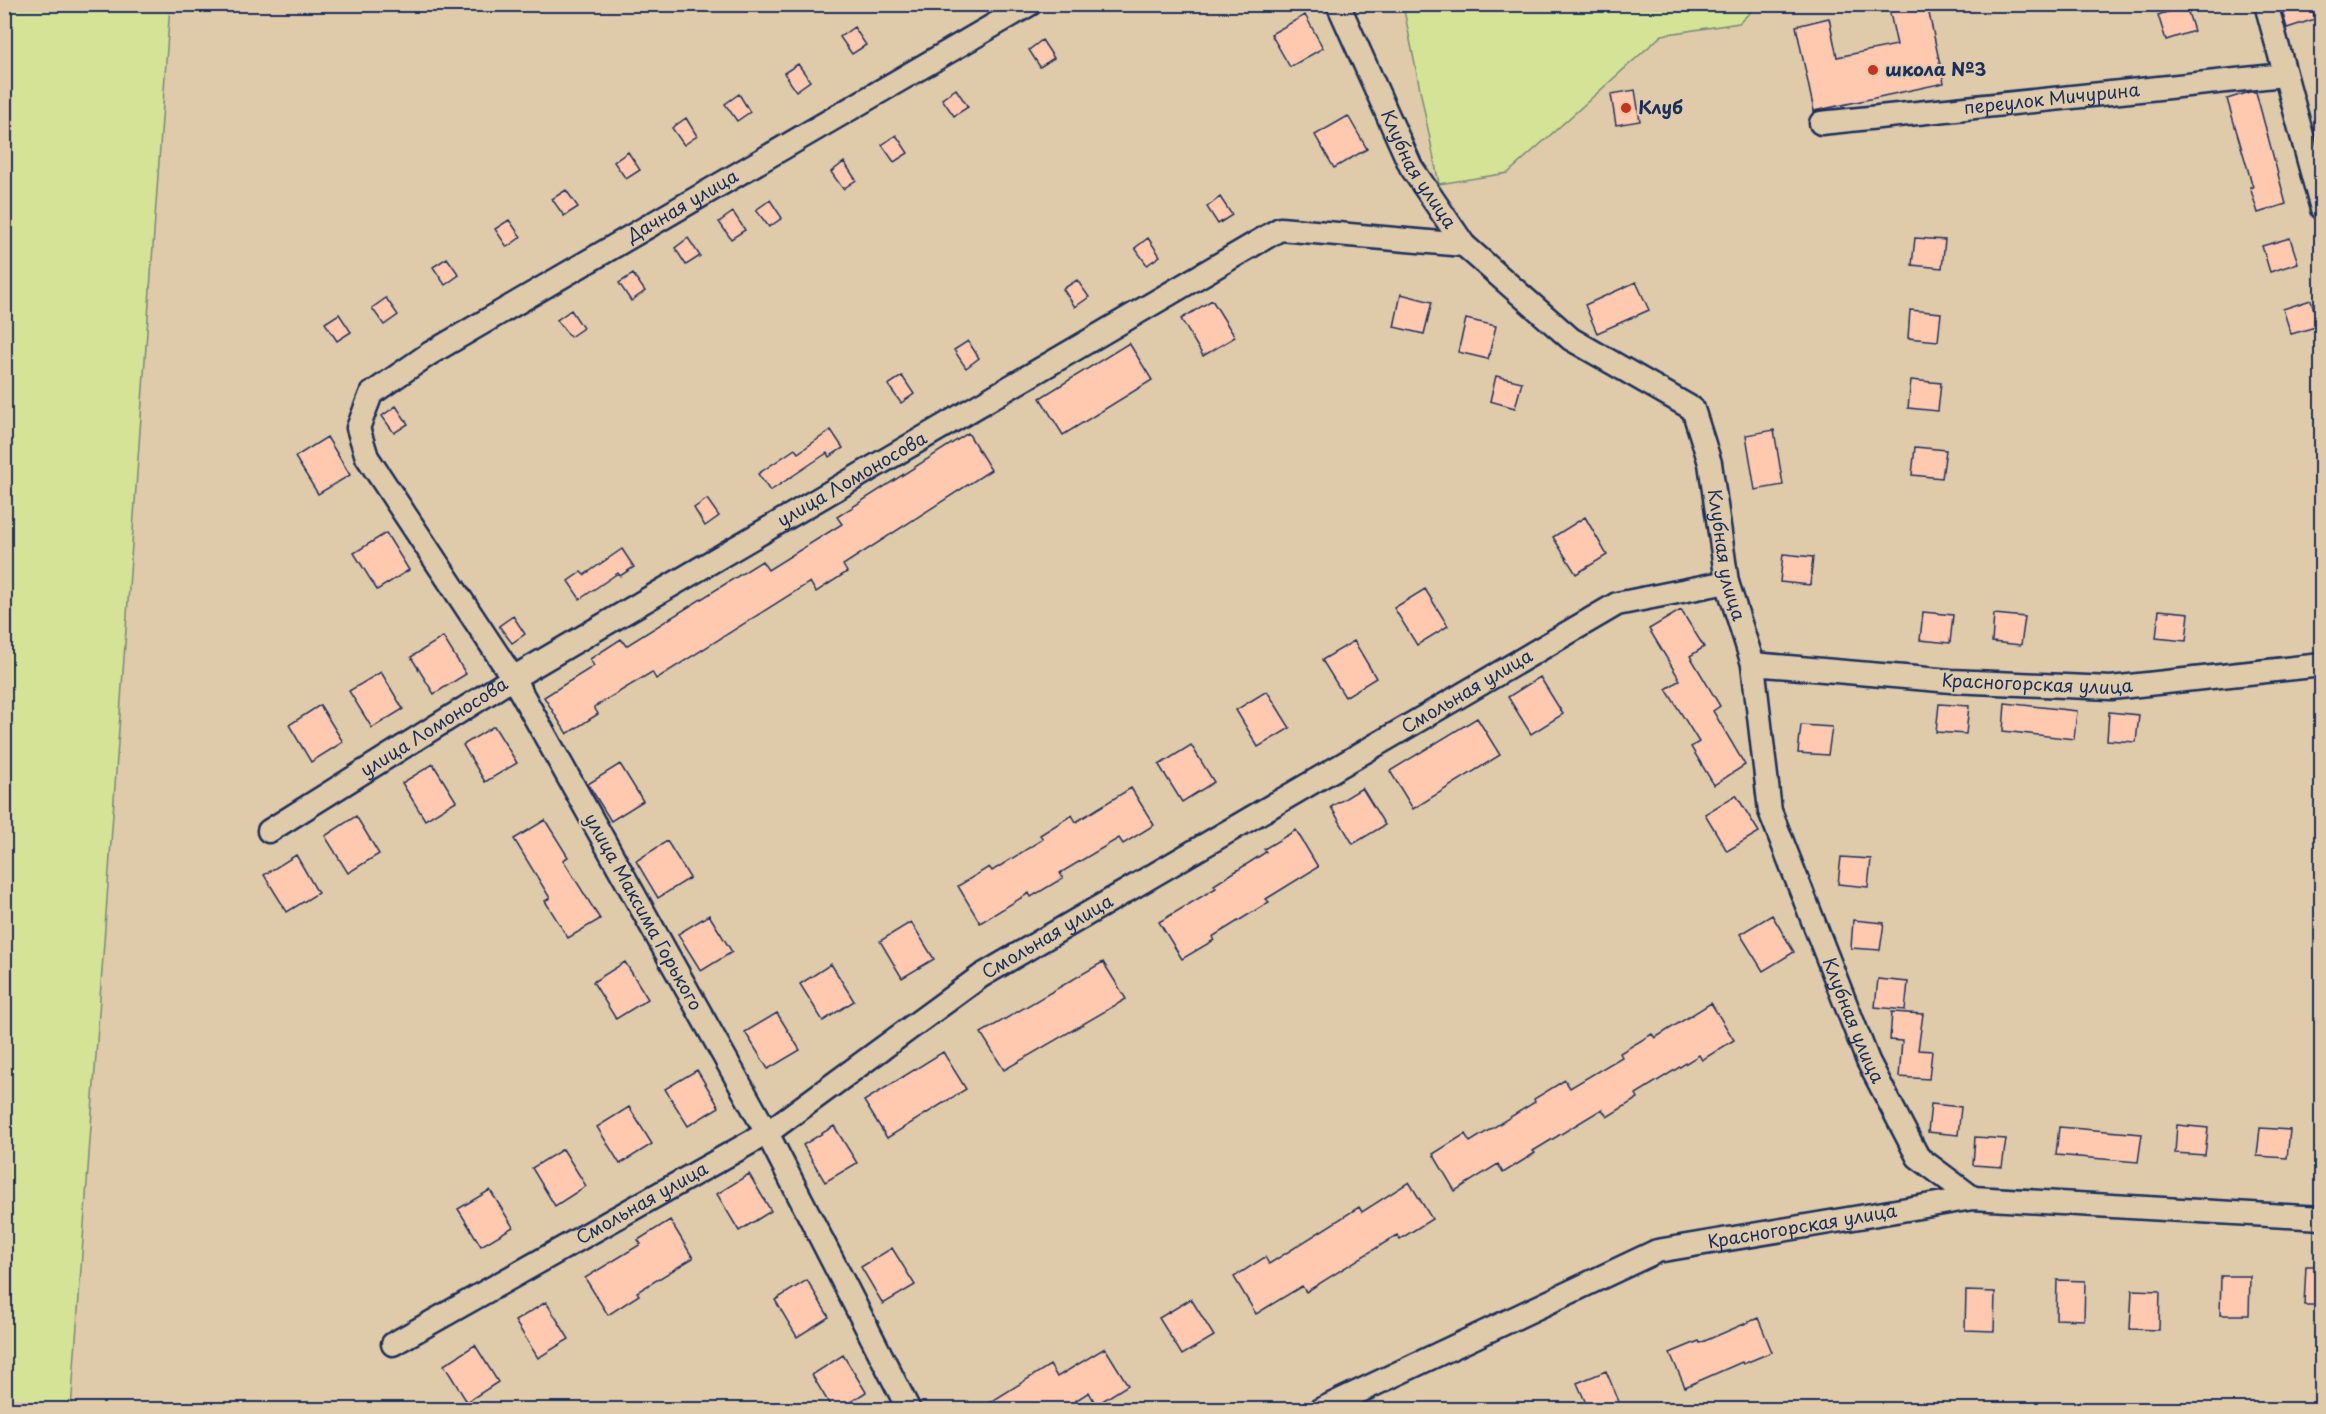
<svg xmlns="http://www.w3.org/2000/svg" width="2326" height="1414" viewBox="0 0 2326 1414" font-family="'Playpen Sans',sans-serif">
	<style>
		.green { fill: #d4e396; stroke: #78897a; stroke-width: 1.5 }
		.building { fill: #ffc9b0; stroke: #1b2f5e; stroke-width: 1.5 }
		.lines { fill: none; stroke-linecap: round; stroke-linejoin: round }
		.minor-casing { stroke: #1b2f5e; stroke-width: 27 }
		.minor { stroke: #dfcba9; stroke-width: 22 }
		.poi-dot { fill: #c8321e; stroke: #dfcba9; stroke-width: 2 }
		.labels { text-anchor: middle; stroke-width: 4.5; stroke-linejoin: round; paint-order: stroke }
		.poi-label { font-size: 18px; font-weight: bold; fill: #1b2f5e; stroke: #dfcba9; text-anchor: start }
		.street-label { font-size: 18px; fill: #1b2f5e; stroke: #dfcba9 }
	</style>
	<rect width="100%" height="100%" fill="#dfcba9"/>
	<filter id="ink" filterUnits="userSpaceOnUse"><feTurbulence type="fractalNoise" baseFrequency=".0167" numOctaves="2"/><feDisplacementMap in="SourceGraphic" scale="12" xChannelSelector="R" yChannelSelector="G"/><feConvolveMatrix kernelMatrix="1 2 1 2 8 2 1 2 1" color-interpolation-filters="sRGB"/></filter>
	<g filter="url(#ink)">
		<path class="green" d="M5 4 170 5 71 1410 4 1409Z
			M1403 5V4L1758 5 1739 23 1662 35 1508 173 1439 184Z"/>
		<path class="building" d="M1888 4H1927L1944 83 1814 111 1796 26 1829 18 1837 57 1897 45Z
			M2280 4H2311L2315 19 2287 28Z
			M2186 6 2194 31 2166 40 2158 15Z
			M1305 15 1323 48 1290 67 1271 34Z
			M854 27 866 45 852 54 840 37Z
			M1042 40 1054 58 1040 67 1029 50Z
			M798 64 810 81 796 91 784 73Z
			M956 89 968 107 954 116 942 99Z
			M1635 90 1640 121 1616 125 1611 94Z
			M2250 92H2256L2286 204 2258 213 2250 187H2253L2227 99Z
			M739 94 750 112 737 121 725 104Z
			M1348 116 1367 149 1334 168 1315 135Z
			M686 118 697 136 684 145 672 128Z
			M896 135 908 153 894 162 882 145Z
			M628 152 640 170 626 179 614 162Z
			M844 162 856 180 843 189 831 172Z
			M566 190 578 207 564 216 552 199Z
			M1220 197 1232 215 1218 224 1207 207Z
			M770 200 782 218 769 227 756 210Z
			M733 212 745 230 731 239 719 222Z
			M509 220 521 237 507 247 495 229Z
			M688 238 700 256 686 265 675 248Z
			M1148 238 1160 256 1147 265 1135 248Z
			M1915 238 1945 240 1942 268 1912 265Z
			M2290 238 2298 263 2270 272 2262 246Z
			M447 258 459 275 445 285 433 267Z
			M633 274 645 291 631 301 619 283Z
			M1077 280 1089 297 1075 307 1063 289Z
			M1636 282 1649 310 1597 333 1585 305Z
			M1401 294 1432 302 1424 334 1394 327Z
			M386 298 398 315 384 325 372 308Z
			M1212 300 1235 337 1203 356 1181 319Z
			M2311 300 2319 326 2291 334 2283 309Z
			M571 310 583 328 570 337 557 320Z
			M1910 310 1941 313 1938 341 1908 338Z
			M339 314 351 332 337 341 325 323Z
			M1466 319 1496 326 1488 359 1458 352Z
			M968 341 979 358 966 368 954 350Z
			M1129 343 1152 380 1063 435 1040 398Z
			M902 376 914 394 901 403 888 385Z
			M1496 376 1522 382 1515 408 1490 401Z
			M1911 380 1941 383 1938 411 1908 408Z
			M396 406 408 424 394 433 382 416Z
			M831 430 843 448 829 457 827 453 770 491 758 474 795 449 798 453Z
			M1774 430 1783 485 1755 490 1746 435Z
			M968 433 991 470 843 565 847 572 816 592 810 582 656 679 652 672 594 707 598 714 567 734 544 697 594 666 590 659 621 639 626 646 762 561 768 570 842 524 837 517Z
			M327 437 350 475 318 494 295 457Z
			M1915 447 1946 450 1942 478 1912 475Z
			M707 499 719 516 705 526 694 508Z
			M1585 517 1607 555 1576 574 1553 537Z
			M386 533 409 570 377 590 354 553Z
			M622 549 634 567 620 576 618 573 580 599 568 581 581 572 584 575Z
			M1783 554 1813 557 1810 585 1780 582Z
			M1425 589 1448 626 1417 645 1394 608Z
			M1681 610 1704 647 1690 656 1720 706 1713 711 1745 765 1714 785 1691 747 1699 742 1666 689 1680 680 1649 629Z
			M2159 610 2189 613 2186 641 2156 638Z
			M1923 612 1953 615 1950 643 1920 640Z
			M1994 614 2025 617 2021 645 1992 642Z
			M513 616 525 634 512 643 499 626Z
			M443 637 466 674 434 694 411 657Z
			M1354 641 1376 678 1345 697 1322 660Z
			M381 672 403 709 372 728 349 691Z
			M1540 677 1563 714 1531 734 1508 697Z
			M1267 691 1290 728 1258 747 1236 710Z
			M2005 703 2077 711 2074 739 2003 731Z
			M1939 704 1969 706 1966 734 1936 732Z
			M320 705 343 742 311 762 289 725Z
			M2109 712 2139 715 2136 742 2107 740Z
			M1477 718 1500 755 1413 809 1390 771Z
			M1801 725 1832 727 1828 755 1798 753Z
			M494 726 517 763 485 782 463 745Z
			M1191 745 1214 782 1182 802 1159 765Z
			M433 764 456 801 425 820 402 783Z
			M620 764 643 801 611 821 588 784Z
			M1131 788 1154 825 1123 844 1119 838 1060 873 1063 878 1031 897 1029 893 980 923 958 886 989 867 992 871 1043 839 1040 835 1072 815 1076 822Z
			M1362 788 1385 825 1353 844 1331 807Z
			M1736 795 1759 832 1727 851 1705 814Z
			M356 816 379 854 348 873 325 836Z
			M545 820 568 857 563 860 600 919 568 938 545 901 550 898 514 839Z
			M1296 830 1318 867 1266 899 1269 902 1212 937 1214 940 1182 959 1159 922 1216 888 1214 885 1266 852 1264 849Z
			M667 841 690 878 658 898 636 861Z
			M296 855 318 893 287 912 264 875Z
			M1841 857 1871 859 1868 887 1838 884Z
			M709 915 732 952 701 971 678 934Z
			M1772 915 1794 952 1763 971 1740 934Z
			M1853 920 1884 923 1880 950 1851 948Z
			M911 922 934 959 902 978 880 941Z
			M625 962 648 999 616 1019 593 982Z
			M1103 962 1126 999 1004 1070 981 1033Z
			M831 964 854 1001 823 1021 800 984Z
			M1878 979 1908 982 1905 1010 1875 1007Z
			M1711 1003 1734 1040 1702 1060 1699 1055 1636 1094 1638 1098 1607 1117 1602 1109 1533 1151 1535 1153 1503 1173 1498 1164 1455 1191 1433 1154 1465 1134 1470 1142 1535 1102 1534 1099 1565 1080 1570 1088 1622 1057 1620 1053 1652 1034 1655 1038Z
			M1892 1012 1923 1014 1918 1050 1932 1051 1929 1079 1899 1077 1902 1041 1890 1040Z
			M777 1013 800 1050 768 1069 745 1032Z
			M943 1052 966 1089 887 1138 864 1101Z
			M697 1070 719 1107 688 1126 665 1089Z
			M1931 1104 1961 1107 1958 1135 1928 1132Z
			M629 1107 652 1144 620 1164 597 1127Z
			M2177 1125 2208 1128 2205 1155 2175 1153Z
			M834 1126 857 1163 825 1182 803 1145Z
			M2059 1127 2142 1134 2138 1162 2056 1155Z
			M2260 1128 2290 1130 2287 1158 2257 1156Z
			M1975 1137 2006 1139 2002 1167 1973 1165Z
			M563 1149 586 1186 555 1206 532 1168Z
			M749 1174 771 1211 739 1231 717 1194Z
			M1409 1182 1432 1219 1400 1239 1397 1235 1306 1292 1302 1286 1256 1314 1234 1277 1265 1257 1269 1264 1359 1207 1362 1212Z
			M490 1190 513 1227 481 1246 458 1209Z
			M670 1220 693 1258 637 1292 639 1295 608 1315 585 1278 641 1244 638 1240Z
			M892 1248 915 1285 883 1304 861 1267Z
			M2306 1266H2322V1305H2304Z
			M2221 1276H2250L2249 1315H2220Z
			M807 1280 829 1317 797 1337 775 1300Z
			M2057 1280 2085 1281 2084 1320 2056 1319Z
			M2132 1290 2160 1291 2159 1330 2130 1329Z
			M1966 1291 1995 1292 1994 1331 1965 1330Z
			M1191 1299 1214 1336 1182 1355 1159 1318Z
			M546 1302 569 1339 538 1358 515 1321Z
			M1758 1318 1772 1352 1743 1364 1742 1362 1685 1387 1670 1353 1699 1341 1700 1343Z
			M475 1345 498 1382 467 1402 444 1365Z
			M1105 1348 1128 1385 1096 1405 1089 1392 1061 1410H978L1050 1365 1057 1377Z
			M843 1355 866 1392 838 1410H833L812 1375Z
			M1606 1371 1620 1404 1607 1410H1589L1577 1383Z"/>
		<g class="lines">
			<defs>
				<g id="minor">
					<path id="s1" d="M1338 4 1411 167 1464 245 1571 339 1693 409 1710 463 1727 582 1753 664 1770 811 1868 1061 1918 1157 1973 1198"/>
					<path d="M2266 4 2322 209"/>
					<path id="s2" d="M1821 123 2284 75"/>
					<path id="s3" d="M1753 664 1951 681 2111 688 2322 665"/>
					<path id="s4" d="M269 831 513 678 1280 229 1464 245"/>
					<path id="s5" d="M393 1344 767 1133 981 976 1617 604 1727 582"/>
					<path id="s6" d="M909 1410 767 1133 513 678 367 457 358 428 371 394 429 354 1030 4"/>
					<path id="s7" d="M1320 1410 1657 1251 1973 1198 2322 1218"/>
				</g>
			</defs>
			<use href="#minor" class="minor-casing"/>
			<use href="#minor" class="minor"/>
		</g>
	</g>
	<g class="poi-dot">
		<circle cx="1873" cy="70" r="6"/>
		<circle cx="1626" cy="108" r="6"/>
	</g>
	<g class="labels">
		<g class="poi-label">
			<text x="1885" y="76">школа №3</text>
			<text x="1638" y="114">Клуб</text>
		</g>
		<g class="street-label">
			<text dy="6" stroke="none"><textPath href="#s2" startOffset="232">переулок Мичурина</textPath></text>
			<text dy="6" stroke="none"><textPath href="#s1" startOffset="184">Клубная улица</textPath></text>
			<text dy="6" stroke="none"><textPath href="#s6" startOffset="1528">Дачная улица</textPath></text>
			<text dy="6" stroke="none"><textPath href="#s4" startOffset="681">улица Ломоносова</textPath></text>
			<text dy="6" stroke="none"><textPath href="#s1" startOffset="706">Клубная улица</textPath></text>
			<text dy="6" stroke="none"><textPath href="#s3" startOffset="285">Красногорская улица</textPath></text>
			<text dy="6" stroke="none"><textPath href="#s5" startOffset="1258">Смольная улица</textPath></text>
			<text dy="6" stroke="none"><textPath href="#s4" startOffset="195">улица Ломоносова</textPath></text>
			<text transform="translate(643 912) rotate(61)" y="6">улица Максима Горького</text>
			<text dy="6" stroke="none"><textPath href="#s5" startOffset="772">Смольная улица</textPath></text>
			<text dy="6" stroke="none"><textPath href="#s1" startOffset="1192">Клубная улица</textPath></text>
			<text dy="6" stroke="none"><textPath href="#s5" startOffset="286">Смольная улица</textPath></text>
			<text dy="6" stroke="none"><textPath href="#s7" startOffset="520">Красногорская улица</textPath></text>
		</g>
	</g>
	<rect width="2326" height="1414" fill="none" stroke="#dfcba9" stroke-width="24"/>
	<rect x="12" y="12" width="2302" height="1390" fill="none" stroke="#1b2f5e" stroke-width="2" filter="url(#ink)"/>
</svg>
